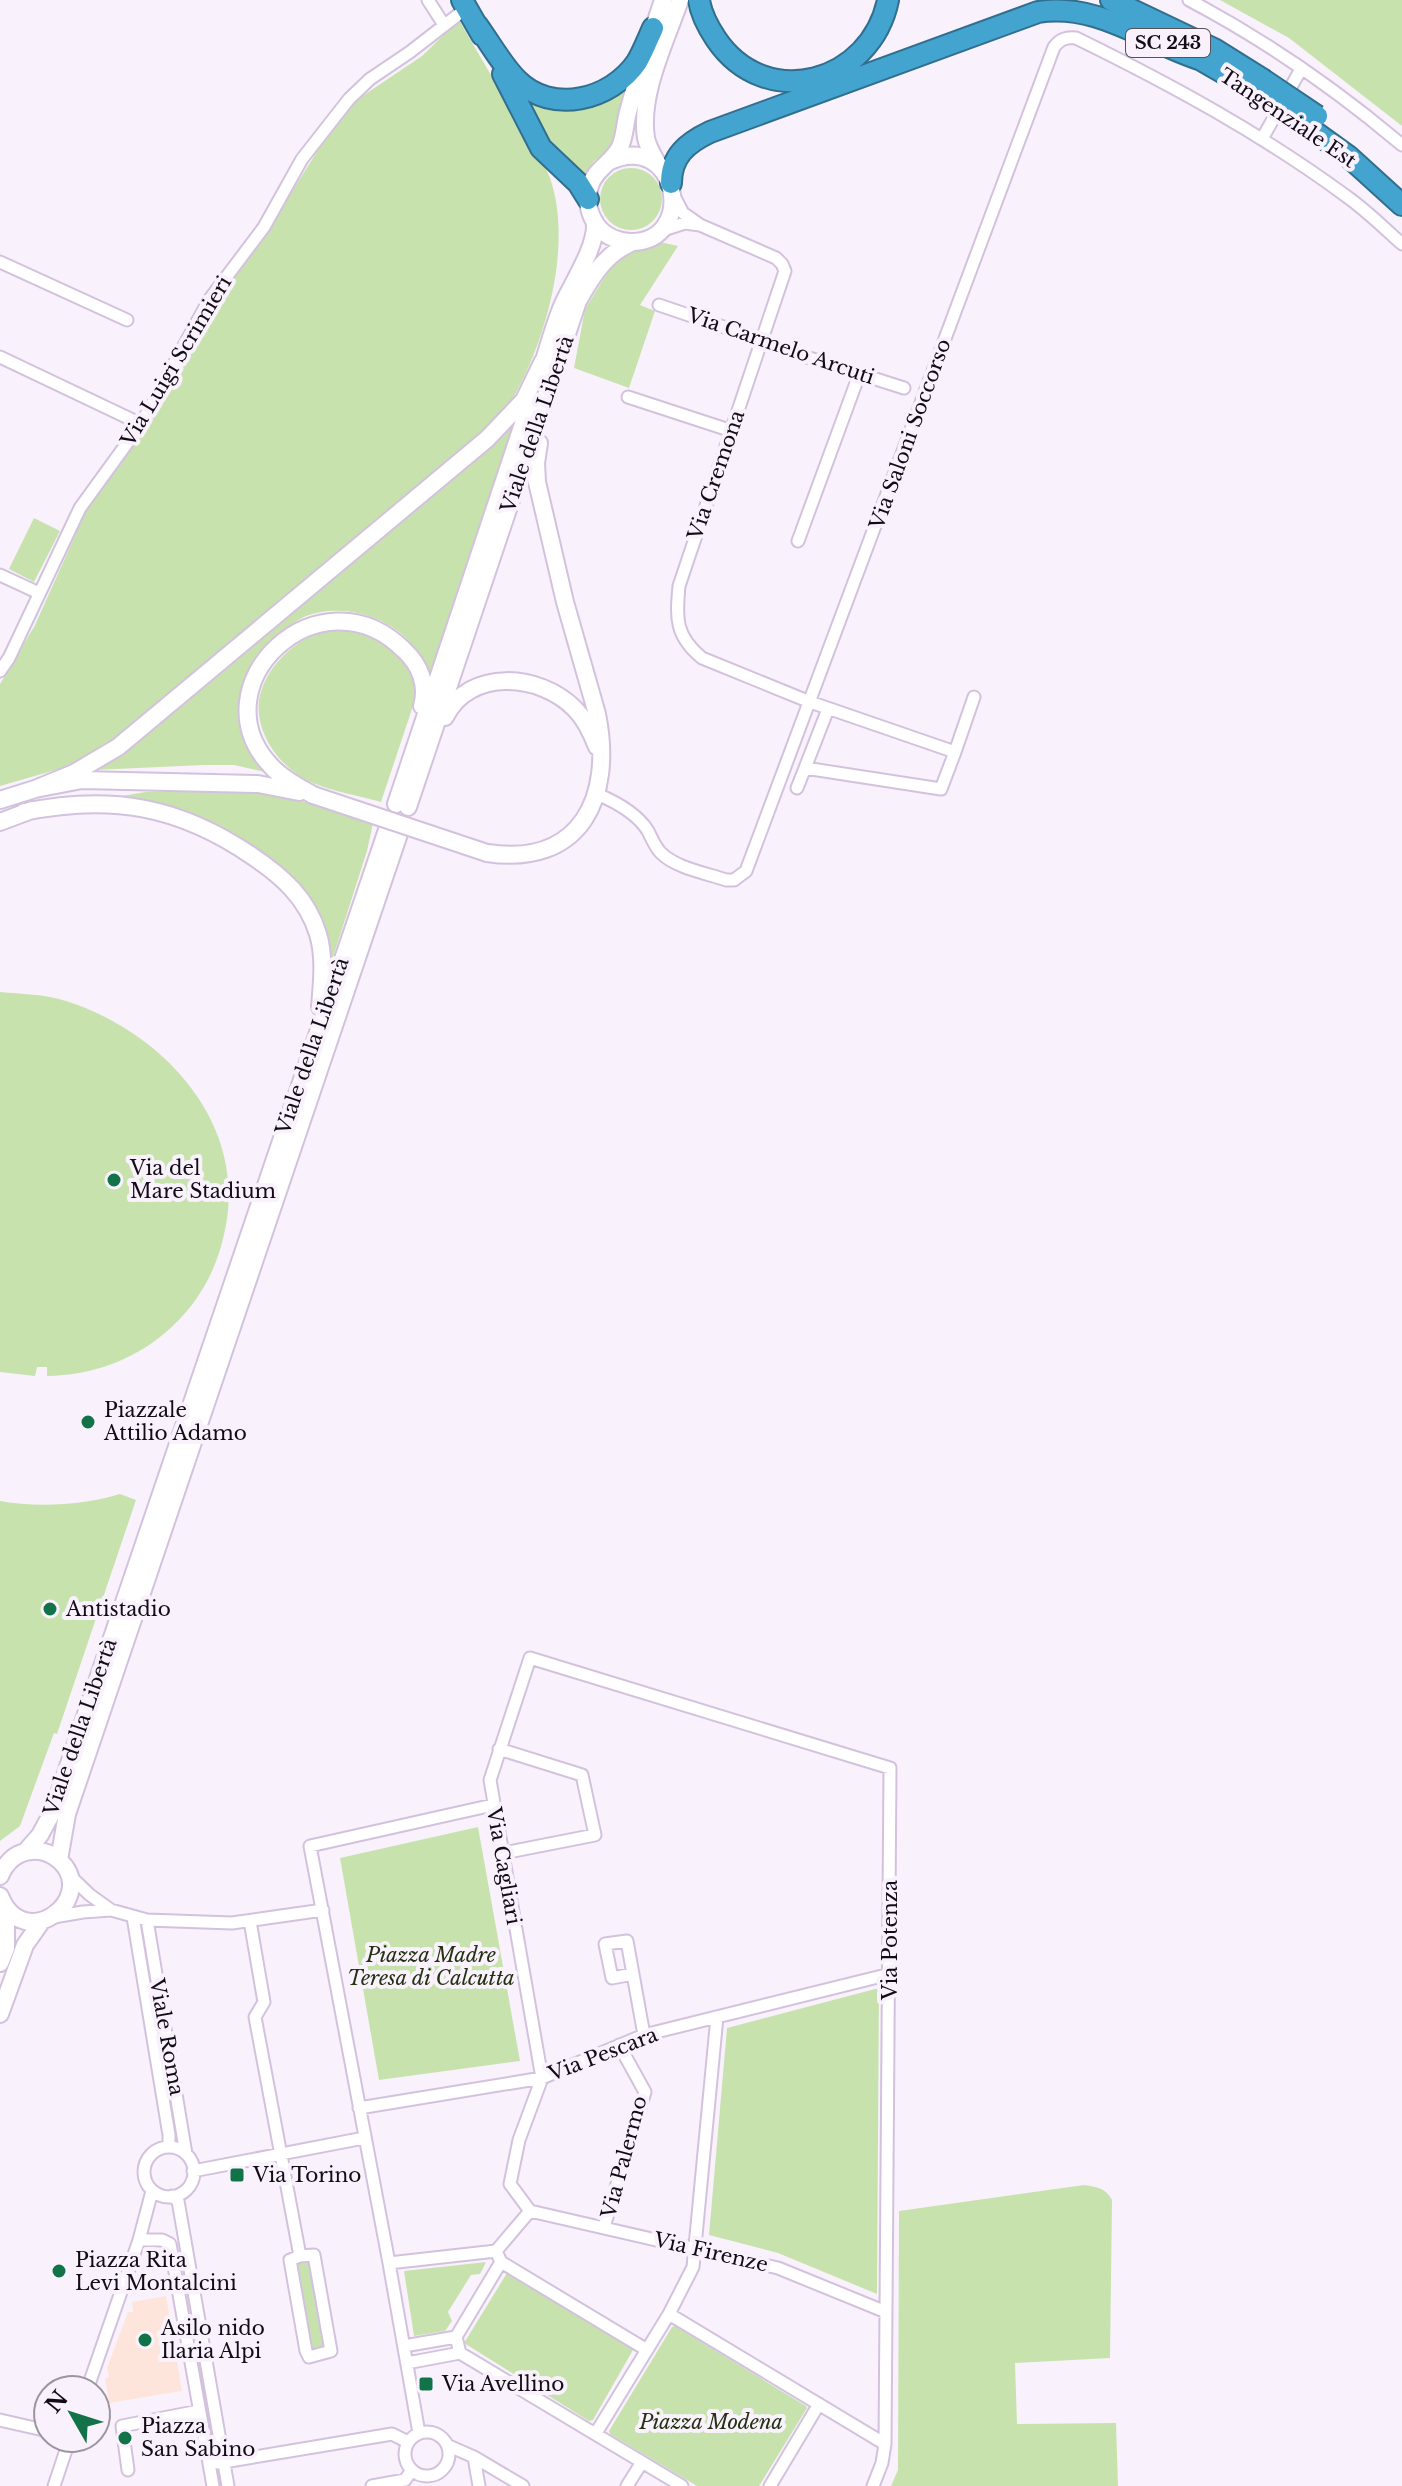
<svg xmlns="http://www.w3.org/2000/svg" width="1402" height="2486" viewBox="0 0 1402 2486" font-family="'Libre Baskerville',serif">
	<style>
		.education { fill: #fde5db }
		.green { fill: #c8e2ae }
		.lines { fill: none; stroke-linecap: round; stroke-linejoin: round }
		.street-casing { stroke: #d3c2dd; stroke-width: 15 }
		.secondary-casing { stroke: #d3c2dd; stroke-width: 20 }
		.highway-casing { stroke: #326f8f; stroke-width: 24 }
		.street { stroke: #fff; stroke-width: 11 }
		.secondary { stroke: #fff; stroke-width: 16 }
		.highway { stroke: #44a4d0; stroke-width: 20 }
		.secondary-bridge-casing { stroke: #d3c2dd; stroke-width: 20; stroke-linecap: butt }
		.highway-bridge-casing { stroke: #326f8f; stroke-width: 24; stroke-linecap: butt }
		.secondary-bridge { stroke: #fff; stroke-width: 16 }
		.highway-bridge { stroke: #44a4d0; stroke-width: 20 }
		.poi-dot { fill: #127349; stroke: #f9f2fd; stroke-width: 3 }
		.labels { text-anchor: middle; stroke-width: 8; stroke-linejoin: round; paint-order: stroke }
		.shield { fill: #f9f2fd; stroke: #57515b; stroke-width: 2 }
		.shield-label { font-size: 18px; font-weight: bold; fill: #120c15 }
		.street-label { font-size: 20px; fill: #120c15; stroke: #f9f2fd }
		.poi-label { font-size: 20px; fill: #120c15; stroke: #f9f2fd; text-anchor: start }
		.park-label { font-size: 20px; font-style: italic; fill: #233110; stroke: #f9f2fd }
	</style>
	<rect width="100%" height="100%" fill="#f9f2fd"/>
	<path class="education" d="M166 2296 182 2391 109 2403 105 2378 109 2377 107 2368 128 2312H133L132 2302Z"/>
	<path class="green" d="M1220 0H1402V126L1289 38Z
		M459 20C479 55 500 90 520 125 530 142 543 160 550 178 575 249 542 357 502 416L99 751 59 769 0 786V684L35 625 92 498 144 432 166 398 223 289 278 214 336 121 361 97 422 56Z
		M633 75 615 146 594 161 582 178 558 157 515 89 545 103Z
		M600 199a31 31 0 1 1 62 0a31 31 0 1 1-62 0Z
		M660 242 678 246 640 305 655 311 629 388 574 368 585 309 619 254Z
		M517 416 428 679C426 671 424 662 420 656 399 619 346 601 306 616 294 621 282 632 272 641 234 679 226 733 265 772L234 765H204L94 770 113 761 310 597Z
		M34 518 60 531 34 582 9 569Z
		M352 630C383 639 413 656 418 691L381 802C354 794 317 790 294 772 276 758 262 738 259 715 254 679 289 642 321 632 331 629 342 630 352 630Z
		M208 790 280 794 373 823 367 851 327 976C328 958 328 940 322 922 305 873 230 827 182 810 159 802 133 801 109 798L146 792Z
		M0 992C22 994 45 994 66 1001 163 1032 248 1123 225 1230 217 1271 197 1306 165 1333 130 1362 91 1375 47 1376V1367H37L35 1376 0 1372Z
		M120 1494 136 1500 57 1734 54 1733 20 1826 0 1841V1501C39 1508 83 1505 120 1494Z
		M478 1827 520 2061 379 2080 340 1858Z
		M879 1988 877 2294 778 2253 709 2235 727 2028Z
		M1084 2185C1097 2187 1106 2188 1112 2200L1110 2358 1015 2363 1017 2424 1116 2423 1118 2486H891L898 2470 899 2211Z
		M308 2261 327 2346 325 2349 311 2351 295 2266 296 2263Z
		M486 2262 480 2274 471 2275 448 2312 452 2321 445 2331 414 2336 404 2271Z
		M507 2273 633 2350 593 2420 589 2421 464 2343Z
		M675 2326 806 2406 807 2408 759 2486H697L610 2434 609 2431 672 2327Z"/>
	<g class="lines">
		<defs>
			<path id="street" d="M428 0 444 25
				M1189 0C1263 39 1338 91 1402 145
				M1262 139 1301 69
				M700 225 776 258 782 264 785 271 679 586C676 618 675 636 702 658L810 702 955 752 941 789 805 768 828 709
				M663 230 685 223 700 225 683 213 674 196
				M0 262 127 320
				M659 305 753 337 762 343 904 388
				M0 357 141 424
				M628 397 732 431
				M798 541 859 375
				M0 575 39 593
				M0 671 9 658 80 508 141 424 209 300 264 227 302 159 349 99 370 79 410 52 459 14
				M955 752 974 697
				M797 788 805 768
				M597 794C616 802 637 813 648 831 652 839 655 847 661 853 676 868 706 873 726 880H734L746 871 1054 47C1060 39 1066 37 1076 38 1170 84 1262 134 1346 196 1366 210 1384 228 1402 244
				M499 1749 582 1775 595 1835 503 1853
				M69 1875 90 1895 111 1910
				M54 1917 83 1912 111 1910 147 1920 232 1923 323 1910
				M133 1917 169 2135V2147
				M147 1920 186 2154
				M250 1921 264 2002 255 2017 300 2256 314 2255 331 2351 309 2357 306 2351 290 2260 300 2256
				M633 1974 612 1978 605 1944 627 1941 644 2035
				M359 2108 542 2078 644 2035 890 1974
				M144 2172a25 25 0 1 1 50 0a25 25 0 1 1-50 0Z
				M193 2171 364 2138
				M172 2196 178 2201 228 2486
				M530 2211 510 2184 519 2140 542 2078 490 1780 530 1658 890 1768 885 2444 882 2463 873 2486
				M530 2211 778 2268 886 2312
				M604 2227 645 2092 619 2045
				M139 2240H162L170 2244 213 2486
				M496 2251 501 2262 647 2350
				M501 2262 456 2337 460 2353 682 2486
				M389 2263 496 2251 530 2211
				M669 2314 885 2444
				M404 2346 456 2337
				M407 2363 460 2353
				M87 2390 139 2240 152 2191
				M0 2420 48 2431
				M405 2454a22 22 0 1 1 44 0a22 22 0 1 1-44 0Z
				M419 2433 389 2263 310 1846 493 1805
				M596 2433 669 2314 693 2267 717 2017
				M449 2446 474 2457 523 2486
				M474 2457 479 2486
				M218 2463 392 2434 408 2442
				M128 2470 122 2426 199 2411
				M54 2486 70 2438
				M372 2486 405 2480 412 2470
				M627 2486 642 2462
				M770 2486 819 2404"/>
			<path id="secondary" d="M651 36 663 0
				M608 162C678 128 699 243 630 242 615 241 601 234 594 221 588 210 586 197 590 186 595 169 612 163 620 147 625 136 625 123 628 112 633 94 638 76 644 59
				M659 166C654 157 648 148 646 138 639 94 666 41 680 0
				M541 370C548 348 554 325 563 304 573 282 597 246 595 222
				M445 717C469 668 540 673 575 709 585 719 592 734 597 747
				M35 789 74 773 118 747 487 439 524 400 543 361
				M313 795C299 787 283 779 272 767 194 686 320 566 404 650 420 665 428 685 422 706
				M0 800 35 789 82 780 258 784 299 792
				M396 804 531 400
				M408 807 578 301C592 276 606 253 633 242
				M24 812C110 794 179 806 252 856 282 876 307 898 318 934 325 957 322 983 320 1007
				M0 822 32 810
				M487 853C581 867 614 797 597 714L565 602 537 482 536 463 539 443
				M26 1851 40 1835 53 1811 388 827
				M59 1860 67 1814 400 831
				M0 1876C6 1862 16 1852 32 1851 42 1850 52 1854 60 1861 99 1898 24 1956 0 1896
				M0 1963 6 1948V1909
				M0 2014 25 1945 42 1921"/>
			<path id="highway" d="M462 0 482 35
				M699 0C701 14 708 27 716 39 766 113 871 83 888 0
				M1111 0 1214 49 1262 79
				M477 25C490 43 502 65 517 80 552 115 611 100 637 62 643 52 648 39 653 28
				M1191 54 1255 91
				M503 74 541 148 578 183 588 199
				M1312 130 1348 156 1402 205
				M671 183C671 156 687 143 710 132L1038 12C1097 2 1147 43 1202 60"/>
		</defs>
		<use href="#street" class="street-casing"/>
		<use href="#secondary" class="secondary-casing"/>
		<use href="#highway" class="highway-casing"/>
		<use href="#street" class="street"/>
		<use href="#secondary" class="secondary"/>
		<use href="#highway" class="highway"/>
		<defs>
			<path id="secondary-bridge" d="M313 795 487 853"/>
			<path id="highway-bridge" d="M1262 79 1317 116
				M1255 91 1312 130"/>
		</defs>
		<use href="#secondary-bridge" class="secondary-bridge-casing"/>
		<use href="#highway-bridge" class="highway-bridge-casing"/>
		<use href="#secondary-bridge" class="secondary-bridge"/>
		<use href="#highway-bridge" class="highway-bridge"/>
	</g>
	<g class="poi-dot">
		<circle cx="114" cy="1180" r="8"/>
		<circle cx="88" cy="1422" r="8"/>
		<circle cx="50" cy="1609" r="8"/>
		<rect x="229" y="2167" width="16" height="16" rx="4"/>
		<circle cx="59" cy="2271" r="8"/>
		<circle cx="145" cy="2340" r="8"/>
		<rect x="418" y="2376" width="16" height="16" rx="4"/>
		<circle cx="125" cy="2438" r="8"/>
	</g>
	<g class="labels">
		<rect class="shield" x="1126" y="29" width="84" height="28" rx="6"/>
		<g class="shield-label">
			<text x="1168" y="49">SC 243</text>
		</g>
		<g class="street-label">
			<text transform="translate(1288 118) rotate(34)" y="7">Tangenziale Est</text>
			<text transform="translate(781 346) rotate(19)" y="7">Via Carmelo Arcuti</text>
			<text transform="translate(176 361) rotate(-59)" y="7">Via Luigi Scrimieri</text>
			<text transform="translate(537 424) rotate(-71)" y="7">Viale della Libertà</text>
			<text transform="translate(910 434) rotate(-70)" y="7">Via Saloni Soccorso</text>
			<text transform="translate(716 475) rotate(-71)" y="7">Via Cremona</text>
			<text transform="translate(312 1046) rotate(-71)" y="7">Viale della Libertà</text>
			<text transform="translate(80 1727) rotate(-71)" y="7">Viale della Libertà</text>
			<text transform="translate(504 1866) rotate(80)" y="7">Via Cagliari</text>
			<text transform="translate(890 1940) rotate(-90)" y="7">Via Potenza</text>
			<text transform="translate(167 2037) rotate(80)" y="7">Viale Roma</text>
			<text transform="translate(603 2054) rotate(-21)" y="7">Via Pescara</text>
			<text transform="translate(624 2157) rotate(-75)" y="7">Via Palermo</text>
			<text transform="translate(711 2252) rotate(13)" y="7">Via Firenze</text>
		</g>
		<g class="poi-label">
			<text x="130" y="1175">Via del<tspan x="130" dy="23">Mare Stadium</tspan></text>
			<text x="104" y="1417">Piazzale<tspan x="104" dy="23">Attilio Adamo</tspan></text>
			<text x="66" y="1616">Antistadio</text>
			<text x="253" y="2182">Via Torino</text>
			<text x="75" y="2267">Piazza Rita<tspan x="75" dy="23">Levi Montalcini</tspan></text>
			<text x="161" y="2335">Asilo nido<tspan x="161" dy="23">Ilaria Alpi</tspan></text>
			<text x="442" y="2391">Via Avellino</text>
			<text x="141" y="2433">Piazza<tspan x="141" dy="23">San Sabino</tspan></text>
		</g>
		<g class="park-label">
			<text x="431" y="1962">Piazza Madre<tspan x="431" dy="23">Teresa di Calcutta</tspan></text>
			<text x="711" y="2429">Piazza Modena</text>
		</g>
	</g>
	<g transform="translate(72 2414) rotate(309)"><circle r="38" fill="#f9f2fd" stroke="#9d96a0" stroke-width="2"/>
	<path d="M0-6L14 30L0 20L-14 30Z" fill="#127349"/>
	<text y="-12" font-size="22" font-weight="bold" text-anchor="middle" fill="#120c15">N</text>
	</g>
</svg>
